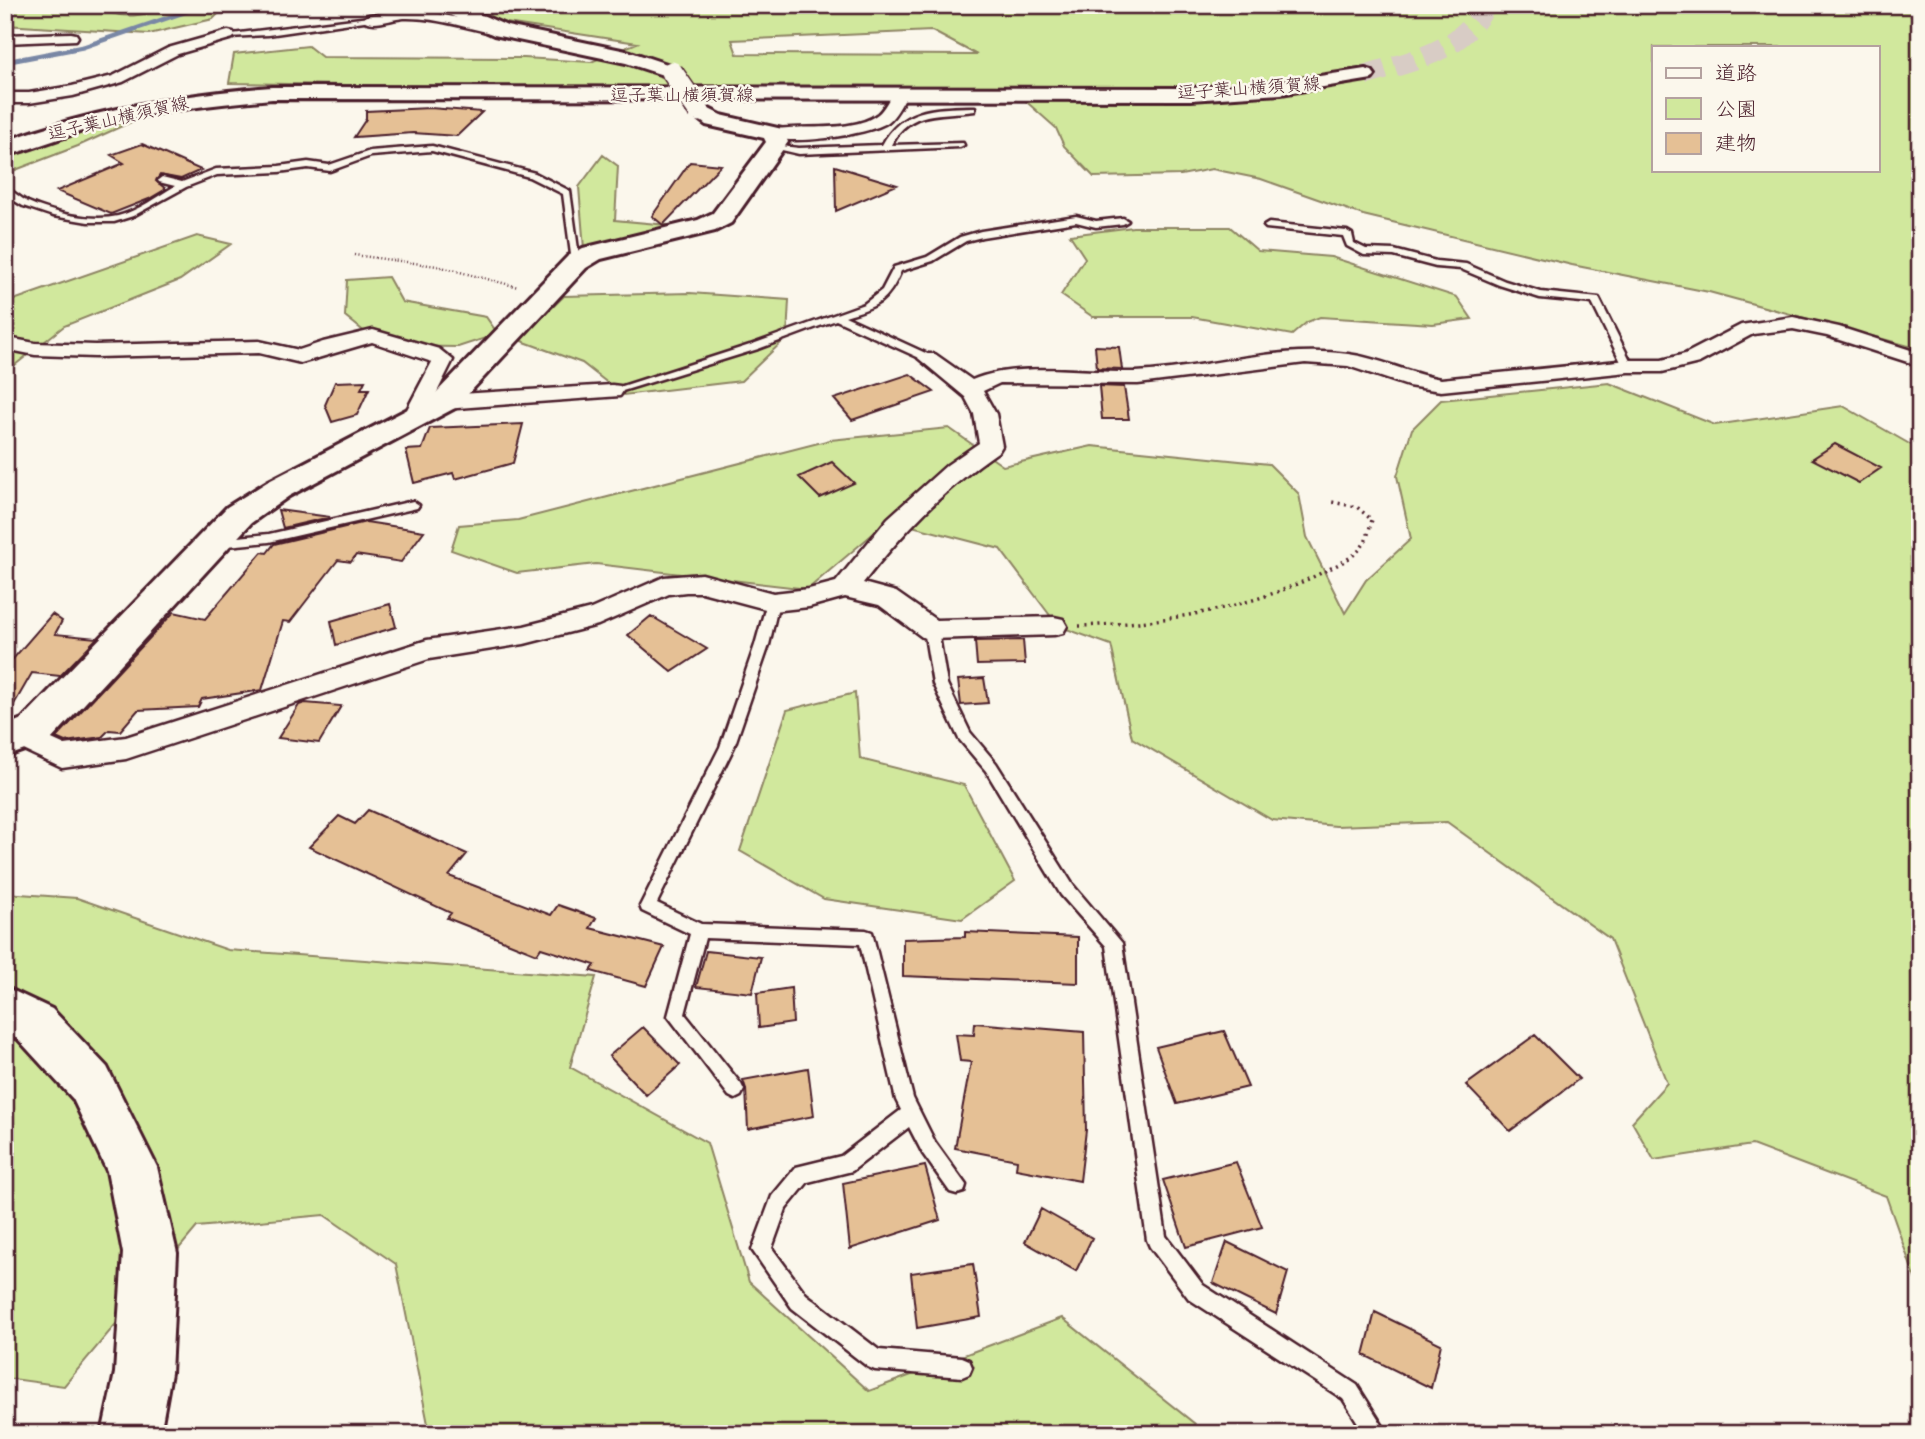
<svg xmlns="http://www.w3.org/2000/svg" width="1925" height="1439" viewBox="0 0 1925 1439" font-family="'Shantell Sans','Klee One',sans-serif">
	<style>
		.green { fill: #d1e89d; stroke: #8e8464; stroke-width: 2; fill-rule: evenodd }
		.lines { fill: none; stroke-linecap: round; stroke-linejoin: round }
		.stream { stroke: #7987a5; stroke-width: 5 }
		.building { fill: #e5c095; stroke: #4a1f2b; stroke-width: 2 }
		.secondary-tunnel { stroke: #d8ccc5; stroke-width: 21; stroke-dasharray: 21 10; stroke-linecap: butt }
		.lane-casing { stroke: #4a1f2b; stroke-width: 5 }
		.street-casing { stroke: #4a1f2b; stroke-width: 5 }
		.secondary-casing { stroke: #4a1f2b; stroke-width: 6 }
		.path-far1 { stroke: #4a1f2b; stroke-width: 2.5; stroke-dasharray: 1 2.5; stroke-linecap: butt }
		.path { stroke: #4a1f2b; stroke-width: 3.5; stroke-dasharray: 2 4.5; stroke-linecap: butt }
		.lane { fill: #fbf7ec; fill-rule: evenodd }
		.street { fill: #fbf7ec; fill-rule: evenodd }
		.secondary { fill: #fbf7ec; fill-rule: evenodd }
		.secondary-bridge-casing { stroke: #4a1f2b; stroke-width: 24; stroke-linecap: butt }
		.secondary-bridge { stroke: #fbf7ec; stroke-width: 21 }
		.labels { text-anchor: middle; stroke-width: 5; stroke-linejoin: round; paint-order: stroke }
		.far-street-label { font-size: 18px; fill: #4a1f2b; stroke: #fbf7ec }
	</style>
	<rect width="100%" height="100%" fill="#fbf7ec"/>
	<filter id="ink" filterUnits="userSpaceOnUse"><feTurbulence type="fractalNoise" baseFrequency=".0143" numOctaves="2"/><feDisplacementMap in="SourceGraphic" scale="14" xChannelSelector="R" yChannelSelector="G"/><feConvolveMatrix kernelMatrix="1 2 1 2 8 2 1 2 1" color-interpolation-filters="sRGB"/></filter>
	<g filter="url(#ink)">
		<path class="green" d="M5 5H96C125 26 151 10 182 6 197 4 212 5 227 5L213 19 149 34 5 25Z
			M453 5H1920V349L1709 292 1572 265 1363 215 1261 179 1212 169 1181 175 1094 177 1064 146 1056 128 1021 97 229 83 234 54 308 46 322 57 524 58 591 62 637 43 494 21ZM932 31 977 55 737 54 732 40ZM1654 47H1878V170H1654Z
			M142 117 78 146 5 174V155L24 147Z
			M603 155 618 166 615 220 679 226 584 249 579 187Z
			M1133 227H1230L1258 251 1331 257 1457 297 1472 319 1433 324 1320 317 1307 322 1292 335 1192 317H1093L1061 295 1085 258 1070 235Z
			M197 236 231 244 180 280 64 326 5 373V303Z
			M388 277 402 302 486 317 498 334 458 347 382 346 345 316 347 280Z
			M690 293 789 300 787 337 741 381 623 395 582 363 519 340 564 296Z
			M1609 383 1715 425 1843 406 1920 450V1292L1886 1196 1752 1145 1654 1160 1632 1122 1667 1083 1610 939 1447 822 1336 826 1272 820 1132 738 1111 645 1058 626 1000 549 889 520 808 589 596 564 517 573 451 550 459 525 518 520 830 440 949 428 1003 466 1092 446 1269 464 1299 494 1307 537 1345 613 1366 580 1411 539 1397 476 1412 429 1441 400Z
			M855 693 860 759 964 785 1015 881 962 919 824 899 740 851 787 710Z
			M5 893 77 898 228 950 596 977 570 1067 707 1143 749 1282 869 1391 1062 1318 1195 1424 1193 1434H430L396 1264 324 1215 197 1227 64 1386 5 1378Z"/>
		<g class="lines">
			<path class="stream" d="M5 62 83 47 205 5"/>
		</g>
		<path class="building" d="M430 108 482 112 457 136 413 133 354 137 366 119V111Z
			M142 144 201 170 181 179 160 175 156 181 166 189 149 199 111 214 57 191 124 163 111 155Z
			M690 162 721 165 663 225 652 216Z
			M835 166 897 185 836 211Z
			M1095 346 1119 347 1122 369 1097 368Z
			M910 374 934 392 852 420 834 399Z
			M365 381 361 389H369L357 415 332 422 325 405 335 382Z
			M1099 386 1124 387 1129 419H1102Z
			M523 424 513 463 455 479 453 473 414 483 406 450 422 449 430 428Z
			M1835 444 1881 468 1859 483 1812 459Z
			M832 462 854 483 820 498 799 477Z
			M278 510 330 517 283 528Z
			M366 522 424 531 401 562 356 555 351 562 338 560 290 622 283 621 262 690 202 699 198 707 138 710 120 731 109 730 102 737 65 742 56 738 174 612 205 619 262 552 267 553 274 544Z
			M390 604 396 627 336 645 331 621Z
			M52 614 62 621 55 634 97 638 60 676 32 673 5 720V668Z
			M651 616 707 649 672 672 628 635Z
			M1023 640 1025 664 977 665 975 641Z
			M984 678 988 703 961 705 958 680Z
			M305 703 341 706 319 743 278 738 299 705Z
			M368 810 467 854 449 876 551 915 558 905 596 918 590 928 664 947 646 986 591 971 595 965 541 948 537 954 447 918 451 913 309 847 339 816 355 824Z
			M965 932 1078 937V983L903 976V939L965 937Z
			M706 951 761 957 752 993 696 987Z
			M791 988 793 1023 759 1028 757 993Z
			M975 1023 1084 1032 1086 1130 1080 1181 1016 1169 1017 1160 955 1148 971 1062 960 1061 956 1034 974 1035Z
			M643 1027 680 1065 646 1095 609 1056Z
			M1224 1031 1248 1087 1177 1104 1156 1047Z
			M1535 1035 1579 1079 1510 1131 1466 1085Z
			M808 1068 814 1116 748 1129 746 1089 743 1080Z
			M1236 1162 1262 1227 1186 1247 1163 1180Z
			M925 1166 940 1220 850 1249 843 1183Z
			M1041 1209 1092 1238 1076 1271 1025 1242Z
			M1227 1242 1288 1272 1276 1314 1213 1283Z
			M973 1264 981 1317 917 1328 911 1273Z
			M1375 1312 1441 1344 1431 1388 1364 1355Z"/>
		<g class="lines">
			<path class="secondary-tunnel" d="M1365 75C1412 61 1462 52 1486 5"/>
			<defs>
				<path id="lane" d="M369 17 371 20 268 35 228 37 224 35Z
					M972 107H975V111C940 116 910 108 891 145L963 143 964 145 960 147 799 154 769 147 773 145 799 148 882 145C902 108 933 108 972 107Z
					M432 146 535 173 570 191 580 264 572 262 563 194 529 177 432 151 371 156 330 171 308 168 279 172 217 175 186 187 133 216 114 222H88L53 216 23 206 5 195V187C13 191 20 198 28 202 53 213 91 222 118 216 138 211 158 196 175 186L159 182 158 180 162 177 182 182 216 169 279 166 308 162 329 165 370 151Z
					M1076 216 1096 221 1123 218 1128 221 1123 224 1096 227 1076 222 982 237 966 241 933 261 901 271C888 302 877 307 845 316L932 356V360H924L836 320 758 349 616 393H608L607 391 750 345 864 304 882 290 894 267 927 257 960 237 981 231Z
					M1269 223 1347 231 1352 234 1354 243 1366 249 1394 250 1436 261 1466 264 1505 281 1541 292 1599 298 1633 366 1628 369 1623 366 1592 303 1540 298 1499 285 1461 269 1436 267 1394 256 1364 255 1347 246 1343 236 1266 228 1264 226Z
					M413 501 419 505 417 508 269 542 217 547 211 543 217 539 269 534Z
					M773 597 779 602 769 645 734 747 657 903 701 924 866 930 872 932 913 1098 935 1142 966 1185 964 1192 957 1194 950 1192 923 1154 909 1127 852 1171 808 1182 786 1209 772 1248 806 1294 879 1350 962 1357 969 1360 972 1367 969 1374 962 1377 875 1370 868 1367 792 1308 752 1250 772 1196 796 1167 841 1156 901 1110 896 1100 860 944 705 938 685 1014 741 1084 744 1090 741 1096 735 1099 729 1096 668 1016 690 934 642 911 640 906 720 747 755 645 767 602Z
					M931 625 938 630 947 684 970 732 996 763 1073 885 1122 943 1166 1236 1203 1285 1357 1385 1388 1434H1365L1343 1399 1189 1299 1150 1247 1147 1240 1106 946 1061 895 986 771 959 739 933 684 924 630Z"/>
				<path id="street" d="M403 10 425 11 501 27 508 31 501 35C470 29 436 17 404 18 391 19 372 28 362 19L369 15Z
					M228 31 233 32 235 35 233 38 178 54 123 82 73 96 29 103H5V93H29L72 86 113 76 168 48Z
					M71 33 76 34 78 37 76 40 5 43V35Z
					M899 90 907 95C901 104 896 116 888 122 871 135 779 148 766 134 780 120 849 137 878 114 884 109 889 99 893 92Z
					M1793 317 1839 327 1920 353V366L1827 336 1793 329 1753 334 1699 363 1662 372H1628L1441 391 1408 386 1348 366 1305 363 1138 384 1000 383 983 391 996 414 1002 446 999 451C945 488 903 532 863 583L896 592 936 620 1054 617 1063 619 1067 626 1063 633 1054 635 931 639 922 637 879 605 845 597 809 607 773 611 702 592H686L669 594 598 625 524 644 429 659 126 759 62 768 11 744 7 736 11 728 21 725 65 745 126 737 427 640 524 626 591 609 664 577 702 574 773 593 809 589 836 582 888 518 947 465 979 443 974 414 965 397 918 358 921 354H935L972 380C1016 361 1087 373 1136 372 1207 369 1277 344 1348 354 1380 358 1409 374 1441 379L1628 360H1662L1685 354 1741 325Z
					M373 330 439 349 453 360 421 424H405L402 419 432 362 372 342 301 363 259 353 95 357 35 355 5 349V339L8 338 35 343 95 345 259 341 299 350 323 342Z
					M612 385 620 386 623 391 620 396 444 409 436 407 433 402 436 397 444 395Z"/>
				<path id="secondary" d="M435 5H460L507 26 631 52 679 68 682 72 679 76 672 78 626 63 494 35 437 9Z
					M1365 69 1372 71 1375 75 1372 79 1281 94 1191 100 272 99C217 104 162 110 108 124 73 132 40 147 5 156V141C92 110 180 94 272 87L1191 88 1281 82Z
					M699 104 721 115 782 129 788 142 731 223 715 231 601 259 586 268 455 408 289 496 251 523 50 741 5 757V726L22 719 227 507 267 482 433 396 568 256 583 248 698 220 713 213 766 142 764 138 706 125 688 111 691 106Z
					M5 987 52 1009 107 1067 157 1167 177 1253 171 1373 160 1434H102L115 1373 123 1253 107 1171 73 1099 18 1039 5 1032Z"/>
			</defs>
			<use href="#lane" class="lane-casing"/>
			<use href="#street" class="street-casing"/>
			<use href="#secondary" class="secondary-casing"/>
			<path class="path-far1" d="M354 255 437 266 518 287"/>
			<path class="path" d="M1079 626C1162 623 1249 610 1323 572 1335 566 1356 557 1363 545 1368 539 1369 528 1372 520L1357 507 1332 502"/>
			<use href="#lane" class="lane"/>
			<use href="#street" class="street"/>
			<use href="#secondary" class="secondary"/>
			<defs>
				<path id="secondary-bridge" d="M672 72 699 111"/>
			</defs>
			<use href="#secondary-bridge" class="secondary-bridge-casing"/>
			<use href="#secondary-bridge" class="secondary-bridge"/>
		</g>
	</g>
	<g class="labels">
		<g class="far-street-label">
			<text transform="translate(1249 88) rotate(-4)" y="6">逗子葉山横須賀線</text>
			<text x="682" y="101">逗子葉山横須賀線</text>
			<text transform="translate(118 118) rotate(-13)" y="6">逗子葉山横須賀線</text>
		</g>
	</g>
	<rect width="1925" height="1439" fill="none" stroke="#fbf7ec" stroke-width="28"/>
	<rect x="14" y="14" width="1897" height="1411" fill="none" stroke="#4a1f2b" stroke-width="2.5" filter="url(#ink)"/>
	<rect x="1652" y="46" width="228" height="126" fill="#fbf7ec" stroke="#b4a19f" stroke-width="2"/>
	<rect x="1666" y="68" width="35" height="10" fill="#fbf7ec" stroke="#b4a19f" stroke-width="2"/>
	<text x="1715" y="80" font-size="21" fill="#4a1f2b">道路</text>
	<rect x="1666" y="98" width="35" height="21" fill="#d1e89d" stroke="#b4a19f" stroke-width="2"/>
	<text x="1715" y="116" font-size="21" fill="#4a1f2b">公園</text>
	<rect x="1666" y="133" width="35" height="21" fill="#e5c095" stroke="#b4a19f" stroke-width="2"/>
	<text x="1715" y="150" font-size="21" fill="#4a1f2b">建物</text>
</svg>
